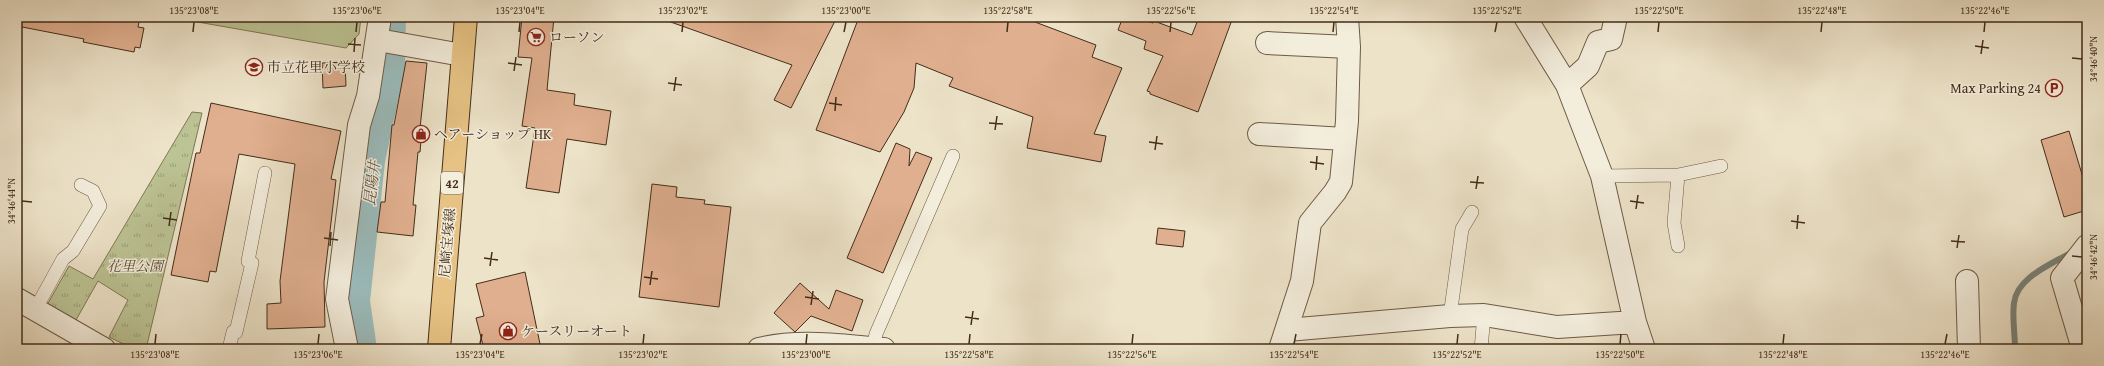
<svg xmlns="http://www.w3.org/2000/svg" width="2104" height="366" viewBox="0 0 2104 366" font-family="'Gentium Book Plus','Noto Serif JP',serif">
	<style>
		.grass { fill: #bcc394; stroke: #807856 }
		.park { fill: url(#park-tufts); stroke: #807856 }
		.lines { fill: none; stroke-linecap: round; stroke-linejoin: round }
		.stream { stroke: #78837c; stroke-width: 6 }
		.canal { stroke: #9bbdbe; stroke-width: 22 }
		.building { fill: #e0af8f; stroke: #432d19 }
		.lane-casing { stroke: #6e5a45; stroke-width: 14 }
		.street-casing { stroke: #6e5a45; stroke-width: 24 }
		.primary-casing { stroke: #432d19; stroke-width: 24 }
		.lane { stroke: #f3eddc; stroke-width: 13 }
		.street { stroke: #f3eddc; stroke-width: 22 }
		.primary { stroke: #e6c284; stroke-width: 22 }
		.ticks { fill: none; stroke: #432d19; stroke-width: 1.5 }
		.labels { text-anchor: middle; stroke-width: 3; stroke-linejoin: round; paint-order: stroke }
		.shield { fill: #f3eddc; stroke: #786754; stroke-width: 1 }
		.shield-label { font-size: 13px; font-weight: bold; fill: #432d19 }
		.poi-label { font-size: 14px; fill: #432d19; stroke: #f3eddc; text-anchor: start }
		.street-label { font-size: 14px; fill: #432d19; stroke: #f3eddc }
		.park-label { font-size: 14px; font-style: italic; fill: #5b4b32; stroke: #f3eddc }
		.water-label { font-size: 15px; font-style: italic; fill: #595142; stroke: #f3eddc }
		.neatline { fill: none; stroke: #432d19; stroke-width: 1.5 }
		.ticks-label { font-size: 10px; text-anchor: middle; fill: #432d19 }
	</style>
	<defs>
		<pattern id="park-tufts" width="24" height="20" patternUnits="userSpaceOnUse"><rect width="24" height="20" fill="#bcc394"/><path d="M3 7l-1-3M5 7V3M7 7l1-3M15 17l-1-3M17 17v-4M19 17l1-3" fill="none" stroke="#9a9f78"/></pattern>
	</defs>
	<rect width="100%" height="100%" fill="#ede3c9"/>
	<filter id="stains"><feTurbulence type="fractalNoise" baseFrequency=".005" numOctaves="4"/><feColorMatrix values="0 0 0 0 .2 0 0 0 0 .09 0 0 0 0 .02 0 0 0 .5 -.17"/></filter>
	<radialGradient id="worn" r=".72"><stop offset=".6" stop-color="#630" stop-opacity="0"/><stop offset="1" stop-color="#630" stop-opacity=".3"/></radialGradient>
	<path class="grass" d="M169 17H361L359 34 346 48Z"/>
	<path class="park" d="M192 112 202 113 146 349H134L109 337 128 300 98 281 76 320 47 305 69 266 93 279Z"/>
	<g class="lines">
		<path class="stream" d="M2081 242 2087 231
			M2015 349C2015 334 2012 317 2014 303 2017 277 2052 264 2072 252"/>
		<path class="canal" d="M366 349 359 301 374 161 394 67 395 17"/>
	</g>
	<path class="building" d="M17 17H140L138 27 144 28 140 48 135 47 134 52 83 42 84 39 17 26Z
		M522 17H554L547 90 575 94 574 105 611 111 606 145 567 139 559 193 526 188 535 128 522 126 532 58 518 57Z
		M666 17H837L791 108 774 100 792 65 665 20Z
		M859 17H1037L1035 22 1096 45 1092 57 1122 68 1094 134 1106 136 1101 162 1027 148 1033 117 949 86 953 78 916 63 914 88 904 112 880 152 816 130Z
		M1123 17H1137L1153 23 1154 21 1192 35 1199 17H1233L1198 112 1150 94V92L1147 91 1163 56 1144 49 1146 41 1118 30Z
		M406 61 427 63 420 128H422L420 152H418L413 205H416L413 236 377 232 381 202H385L392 125H394Z
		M345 62 346 86 323 88 322 63Z
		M211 103 341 131 331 179 336 180 324 282 325 327 267 329V304L281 303 280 281 295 164 239 154 216 272 210 271 208 282 171 275 196 153H200Z
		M2069 131 2087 191V210L2064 217 2041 140Z
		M896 143 910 149 909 166 916 152 932 158 883 273 847 258Z
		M652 184 677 187 676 197 705 200 704 204 731 207 719 307 639 297Z
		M1158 228 1185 231 1183 247 1156 244Z
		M525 272 540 344 519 349H484L476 318 484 316 476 284Z
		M800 283 829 309 836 290 863 300 852 331 811 316 795 332 774 313Z"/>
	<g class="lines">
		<defs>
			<path id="lane" d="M1602 176 1678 175 1721 166
				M1678 246 1674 223 1678 175
				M35 310 63 259 73 251 100 206 93 191 81 185
				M1450 316 1462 229 1472 212
				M873 348 876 334 953 156
				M229 349 233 332H236L252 263 248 261 265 173
				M1481 349 1484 315"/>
			<path id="street" d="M1525 17 1567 85 1602 176 1635 322 1644 349
				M378 40 462 55
				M1267 43 1349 47
				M1567 85 1588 66 1598 42 1611 39 1616 17
				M1259 134 1345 139
				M1967 281 1969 349
				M17 299 104 349
				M1287 330 1450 316 1484 315 1557 327 1635 322
				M347 349 337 299 359 125 368 96 380 17
				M759 349C800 339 842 346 884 349
				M1280 349 1302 281 1310 223 1335 192 1341 182 1347 121 1349 47 1347 17
				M2083 349 2062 278 2087 246"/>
			<path id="primary" d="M439 349 466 17"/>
		</defs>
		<use href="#lane" class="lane-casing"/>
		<use href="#street" class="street-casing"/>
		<use href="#primary" class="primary-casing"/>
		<use href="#lane" class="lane"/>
		<use href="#street" class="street"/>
		<use href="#primary" class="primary"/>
	</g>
	<path class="ticks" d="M193 32 194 22M356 32 357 22M519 32 520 22M682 32 683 22M844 32 846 22M1007 32 1008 22M1170 32 1171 22M1333 32 1334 22M1495 32 1497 22M1658 32 1659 22M1821 32 1822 22M1984 32 1985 22M348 44 361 45M1975 46 1989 48M354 52 355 38M1981 54 1983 40M2072 58 2082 59M508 63 522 65M514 71 516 57M668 83 682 85M674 91 676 77M829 103 842 105M835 111 836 97M989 123 1003 124M995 130 997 116M1149 142 1163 144M1155 150 1157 136M1310 162 1324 164M1316 170 1317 156M1470 182 1484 183M1476 189 1478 176M22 201 32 202M1630 201 1644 203M1636 209 1638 195M163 218 177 220M1791 221 1805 223M169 226 171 212M1797 229 1798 215M324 238 338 240M1951 241 1965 242M330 246 331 232M1957 248 1959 235M2072 256 2082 257M484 258 498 260M490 266 492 252M644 277 658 279M650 285 652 271M805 297 819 299M811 305 813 291M965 317 979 319M971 325 973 311M155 344 156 334M318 344 319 334M480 344 482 334M643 344 644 334M806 344 807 334M969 344 970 334M1132 344 1133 334M1294 344 1296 334M1457 344 1458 334M1620 344 1621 334M1783 344 1784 334M1945 344 1947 334"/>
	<defs>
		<symbol id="supermarket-ring" viewBox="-11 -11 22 22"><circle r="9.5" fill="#f3eddc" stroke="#8f2418" stroke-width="1.5"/><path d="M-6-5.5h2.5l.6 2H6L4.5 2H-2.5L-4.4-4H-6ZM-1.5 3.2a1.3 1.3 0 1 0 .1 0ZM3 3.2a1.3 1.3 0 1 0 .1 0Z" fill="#8f2418"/></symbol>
		<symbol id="school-ring" viewBox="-11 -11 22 22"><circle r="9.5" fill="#f3eddc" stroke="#8f2418" stroke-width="1.5"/><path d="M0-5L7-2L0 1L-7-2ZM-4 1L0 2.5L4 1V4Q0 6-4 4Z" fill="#8f2418"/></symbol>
		<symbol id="parking-ring" viewBox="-11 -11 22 22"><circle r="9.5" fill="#f3eddc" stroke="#8f2418" stroke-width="1.5"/><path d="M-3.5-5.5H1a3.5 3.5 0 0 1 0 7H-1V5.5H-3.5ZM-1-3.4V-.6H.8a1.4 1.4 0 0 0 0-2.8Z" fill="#8f2418"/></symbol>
		<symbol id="shop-ring" viewBox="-11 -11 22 22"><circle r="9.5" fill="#f3eddc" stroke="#8f2418" stroke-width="1.5"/><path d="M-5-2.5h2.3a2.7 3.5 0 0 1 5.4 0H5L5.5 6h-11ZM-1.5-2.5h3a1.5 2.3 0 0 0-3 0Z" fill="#8f2418"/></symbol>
	</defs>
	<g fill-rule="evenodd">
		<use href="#supermarket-ring" x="526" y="27" width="20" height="20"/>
		<use href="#school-ring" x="244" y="57" width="20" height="20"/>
		<use href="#parking-ring" x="2044" y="78" width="20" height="20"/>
		<use href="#shop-ring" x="411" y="124" width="20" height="20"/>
		<use href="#shop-ring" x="498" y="321" width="20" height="20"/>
	</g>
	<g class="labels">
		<rect class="shield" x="441" y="172" width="22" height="22" rx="3"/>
		<g class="shield-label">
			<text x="452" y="188">42</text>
		</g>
		<g class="poi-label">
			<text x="549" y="42">ローソン</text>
			<text x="267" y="72">市立花里小学校</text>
			<text x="2041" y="93" text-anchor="end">Max Parking 24</text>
			<text x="434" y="139">ヘアーショップ HK</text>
			<text x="521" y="336">ケースリーオート</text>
		</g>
		<g class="street-label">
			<text transform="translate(447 243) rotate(-85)" y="5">尼崎宝塚線</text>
		</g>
		<g class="park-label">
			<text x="135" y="271">花里公園</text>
		</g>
		<g class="water-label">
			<text transform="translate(372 183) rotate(-83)" y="5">昆陽井</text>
		</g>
	</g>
	<rect width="2104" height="366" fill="none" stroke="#ede3c9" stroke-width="44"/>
	<rect x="22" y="22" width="2060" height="322" class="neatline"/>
	<g class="ticks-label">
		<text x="194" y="14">135°23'08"E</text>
		<text x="357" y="14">135°23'06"E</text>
		<text x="520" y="14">135°23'04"E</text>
		<text x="683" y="14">135°23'02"E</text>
		<text x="846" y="14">135°23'00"E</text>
		<text x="1008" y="14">135°22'58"E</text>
		<text x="1171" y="14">135°22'56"E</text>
		<text x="1334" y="14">135°22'54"E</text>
		<text x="1497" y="14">135°22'52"E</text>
		<text x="1659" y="14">135°22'50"E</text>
		<text x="1822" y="14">135°22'48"E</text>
		<text x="1985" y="14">135°22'46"E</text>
		<text transform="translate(2093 59) rotate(-90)" y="4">34°46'40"N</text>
		<text transform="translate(11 201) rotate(-90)" y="4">34°46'44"N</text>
		<text transform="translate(2093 257) rotate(-90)" y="4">34°46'42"N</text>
		<text x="155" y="358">135°23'08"E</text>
		<text x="318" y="358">135°23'06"E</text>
		<text x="480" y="358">135°23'04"E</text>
		<text x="643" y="358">135°23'02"E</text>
		<text x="806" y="358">135°23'00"E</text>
		<text x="969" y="358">135°22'58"E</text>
		<text x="1132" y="358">135°22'56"E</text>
		<text x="1294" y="358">135°22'54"E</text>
		<text x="1457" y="358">135°22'52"E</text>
		<text x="1620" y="358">135°22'50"E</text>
		<text x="1783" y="358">135°22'48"E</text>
		<text x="1945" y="358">135°22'46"E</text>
	</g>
	<rect width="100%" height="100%" filter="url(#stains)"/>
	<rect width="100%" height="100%" fill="url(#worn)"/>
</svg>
